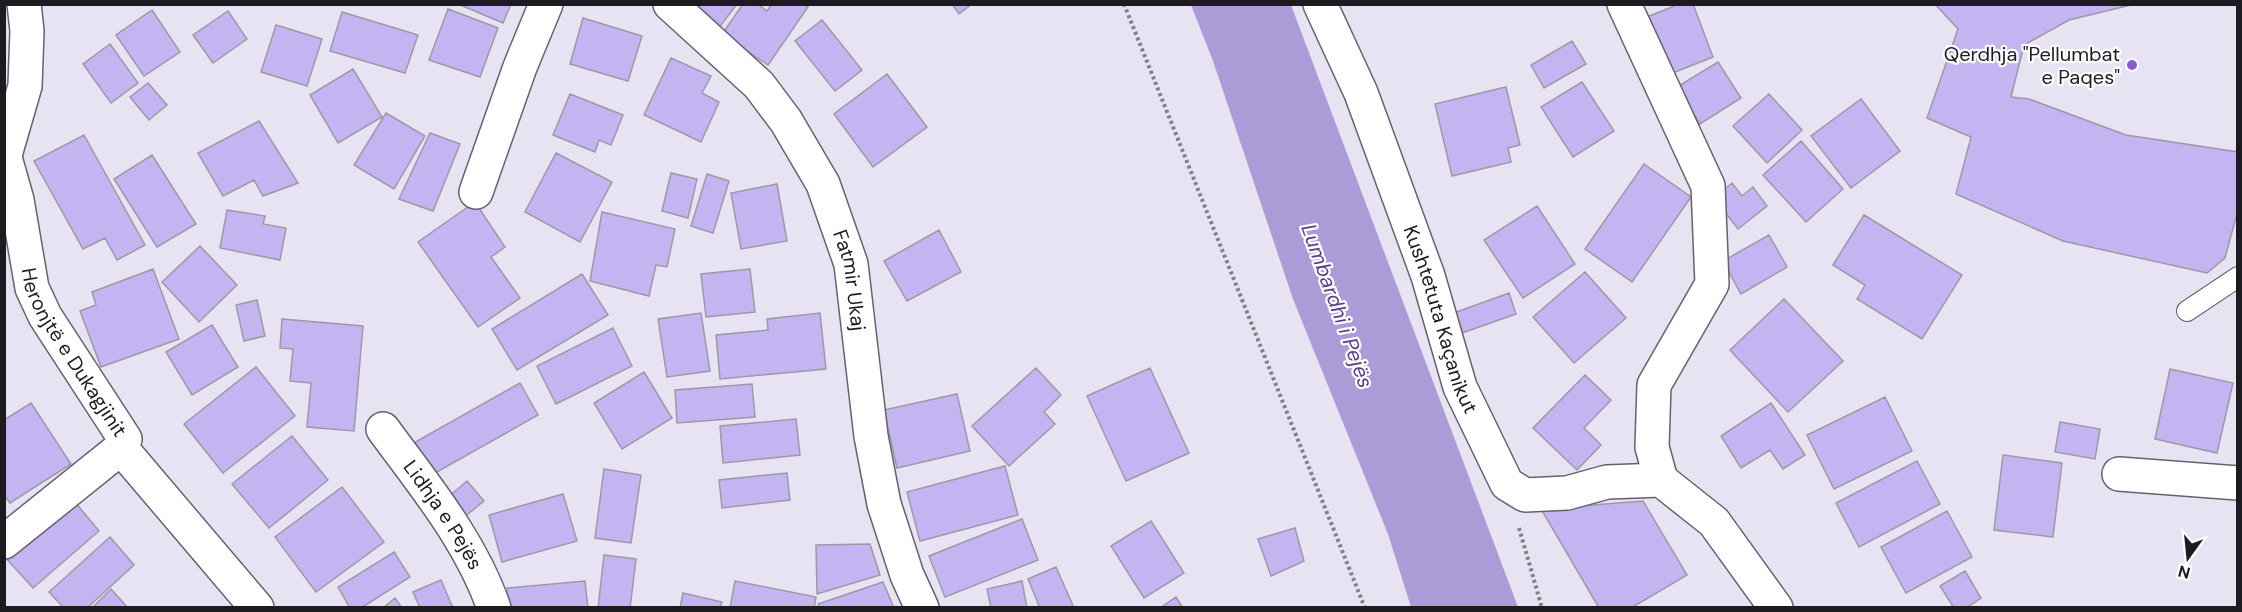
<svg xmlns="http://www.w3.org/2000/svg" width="2242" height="612" viewBox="0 0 2242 612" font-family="'DM Sans',sans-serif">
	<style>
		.water { fill: #ab9bd7 }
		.building { fill: #c4b4f1; stroke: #9c99a7; stroke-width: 1.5 }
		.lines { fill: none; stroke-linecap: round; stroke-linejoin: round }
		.service-casing { stroke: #65626f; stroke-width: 22 }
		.minor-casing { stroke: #65626f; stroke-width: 36 }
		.path { stroke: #827f8a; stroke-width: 4; stroke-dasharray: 3 3; stroke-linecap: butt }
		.service { stroke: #fff; stroke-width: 20 }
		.minor { stroke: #fff; stroke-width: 33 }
		.poi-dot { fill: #875cd6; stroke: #fff; stroke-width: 2 }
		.labels { text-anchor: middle; stroke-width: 4.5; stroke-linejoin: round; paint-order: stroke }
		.poi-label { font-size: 20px; fill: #1d1b21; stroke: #fff; text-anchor: end }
		.street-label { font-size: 20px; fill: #1d1b21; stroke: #fff }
		.water-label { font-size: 21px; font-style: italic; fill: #59418a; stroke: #fff }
	</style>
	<rect width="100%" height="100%" fill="#e7e3f2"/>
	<path class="water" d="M1191 5H1291L1518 607H1411L1388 534 1293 299 1213 61Z"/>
	<path class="building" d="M458 4H511L503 23Z
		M687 4H737L718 29Z
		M743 4H758L767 11 772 4H803L808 7 768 65 722 34Z
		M952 4H972L959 14Z
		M1679 4H1693L1713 57 1660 78 1637 21Z
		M1935 4H2135L2069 20 2024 45 2011 97 2029 99 2126 135 2238 152V210L2225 258 2207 273 2063 241 1956 194 1971 137 1927 118 1958 29Z
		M448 9 498 28 480 77 429 60Z
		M152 10 180 52 144 76 116 35Z
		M228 11 247 39 213 63 193 35Z
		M342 12 418 35 405 73 330 51Z
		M583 18 642 36 628 81 570 64Z
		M822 20 862 70 835 91 795 41Z
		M276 25 322 39 307 86 261 72Z
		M1572 41 1586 64 1544 88 1531 65Z
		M110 44 138 83 111 103 83 64Z
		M671 58 711 76 702 93 719 102 701 142 644 115Z
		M1718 62 1741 98 1700 124 1677 87Z
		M353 69 382 117 338 143 310 95Z
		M887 74 927 127 873 167 834 114Z
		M1582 82 1614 131 1573 157 1541 107Z
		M148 83 167 105 149 120 130 97Z
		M1506 87 1520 145 1508 148 1511 162 1452 176 1435 104Z
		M570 94 623 115 611 145 599 140 595 152 553 135Z
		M1769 94 1802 130 1767 163 1733 126Z
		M1861 99 1900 151 1851 188 1811 136Z
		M386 113 425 136 394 189 354 165Z
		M259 121 298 183 263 196 254 180 223 196 198 153Z
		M430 133 460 144 433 211 399 199Z
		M84 135 145 245 117 260 105 238 83 249 34 161Z
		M1801 141 1843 189 1806 222 1763 175Z
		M556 153 612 182 580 242 525 212Z
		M152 155 196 224 157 247 114 179Z
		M1644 164 1691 197 1632 282 1585 249Z
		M671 173 697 179 688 218 662 211Z
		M707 174 729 181 713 233 691 226Z
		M1732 183 1742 196 1753 187 1767 206 1738 229 1714 198Z
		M777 184 787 241 741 249 731 193Z
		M475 202 505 247 491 257 520 298 478 327 418 242Z
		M1537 206 1575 264 1523 298 1484 240Z
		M227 210 265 216 263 224 286 228 280 260 220 248Z
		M602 212 675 229 667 267 656 265 649 296 590 281Z
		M1864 215 1962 275 1922 339 1857 299 1865 285 1833 265Z
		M939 230 961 272 907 301 884 261Z
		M1769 235 1787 267 1741 294 1723 261Z
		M200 246 237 285 199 322 162 282Z
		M153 269 179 339 101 367 80 311 96 305 92 292Z
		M750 269 755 312 706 317 701 274Z
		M1585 272 1626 318 1574 363 1533 317Z
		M582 274 608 315 517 370 492 329Z
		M1509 293 1516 314 1462 333 1454 313Z
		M1784 299 1843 361 1788 412 1730 350Z
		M257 300 265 336 244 341 236 305Z
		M701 313 710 371 667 377 658 319Z
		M820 313 826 369 720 379 716 335 768 330 767 319Z
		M282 319 363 326 354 431 307 427 311 383 290 381 293 349 280 348Z
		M212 325 238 367 192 395 166 352Z
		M613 328 632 366 556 404 537 366Z
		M256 367 295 416 223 473 184 424Z
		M1036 368 1061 395 1044 412 1055 424 1009 466 972 426Z
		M1150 368 1189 453 1126 481 1087 396Z
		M2170 369 2233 383 2217 453 2155 439Z
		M644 372 672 418 622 449 594 403Z
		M1585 375 1611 400 1584 428 1601 445 1577 470 1533 428Z
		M520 383 538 415 428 477 410 445Z
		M752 384 755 417 677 423 675 390Z
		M957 394 970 451 897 468 884 410Z
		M1885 397 1912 451 1834 489 1807 435Z
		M31 403 71 464 10 503 4 495V420Z
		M1771 403 1805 455 1783 469 1770 450 1741 468 1721 436Z
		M796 419 800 455 723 463 720 426Z
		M2060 422 2100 429 2095 459 2055 452Z
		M292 436 328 480 269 528 232 484Z
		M2003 455 2062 463 2053 537 1994 530Z
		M1917 461 1940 504 1859 547 1836 503Z
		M1005 466 1018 515 920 541 907 492Z
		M604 469 641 475 631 543 595 538Z
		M787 473 790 500 722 508 719 480Z
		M467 481 484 501 463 518 447 498Z
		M342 487 384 542 316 592 275 537Z
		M563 494 577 541 502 562 489 515Z
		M70 496 99 531 33 588 4 556Z
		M1643 501 1687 575 1631 608H1599L1541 509Z
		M1947 511 1972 557 1906 593 1881 547Z
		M1022 519 1038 560 945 597 929 556Z
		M1151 521 1184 573 1144 598 1111 546Z
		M1295 528 1304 561 1271 576 1258 539Z
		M110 537 134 565 87 608H64L49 592Z
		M870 544 880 575 817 594 816 545Z
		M394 552 410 577 361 608H350L338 587Z
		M604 555 636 559 630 608H598Z
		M1056 567 1074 608H1040L1028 579Z
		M1965 571 1981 598 1966 608H1954L1940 586Z
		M441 580 453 608H420L413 592Z
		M585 581 588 608H508L507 588Z
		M735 581 816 597 814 608H730Z
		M1022 581 1027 608H991L987 589Z
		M883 582 894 608H819L818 604Z
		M111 589 128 608H92Z
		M683 593 722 602 720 608H680Z
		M1176 597 1183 608H1160Z
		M395 598 402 608H383Z"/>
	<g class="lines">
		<defs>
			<path id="service" d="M2187 311 2238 277"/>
			<g id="minor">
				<path id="s1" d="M670 4 759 85 786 121 823 184 851 264 871 436 884 504 907 575 922 608"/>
				<path id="s2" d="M1320 4 1361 93 1428 276 1460 387 1507 484 1525 495 1567 493 1607 482 1661 480 1714 522 1776 608"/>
				<path d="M1624 4 1708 186 1712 284 1654 385 1652 447 1661 480"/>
				<path id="s3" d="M4 154 17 200 32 288 45 316 125 439 121 448 257 608"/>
				<path d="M5 155 25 86 27 31 24 4"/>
				<path d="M476 192 520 67 546 4"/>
				<path id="s4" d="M383 429C424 485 471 541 494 608"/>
				<path d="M2119 474 2238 483"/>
				<path d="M4 542 121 448"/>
			</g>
		</defs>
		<use href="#service" class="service-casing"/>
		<use href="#minor" class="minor-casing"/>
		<path class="path" d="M1124 4 1365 608
			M1519 528 1542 608"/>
		<use href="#service" class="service"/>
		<use href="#minor" class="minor"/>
	</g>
	<circle class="poi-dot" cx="2132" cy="65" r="6"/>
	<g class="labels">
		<g class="poi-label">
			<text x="2120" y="61">Qerdhja "Pellumbat<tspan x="2120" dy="23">e Paqes"</tspan></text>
		</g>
		<g class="street-label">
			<text dy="7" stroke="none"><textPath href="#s1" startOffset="339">Fatmir Ukaj</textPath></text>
			<text dy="7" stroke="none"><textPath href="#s2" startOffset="338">Kushtetuta Kaçanikut</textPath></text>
			<text dy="7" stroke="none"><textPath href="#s3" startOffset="213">Heronjtë e Dukagjinit</textPath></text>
			<text dy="7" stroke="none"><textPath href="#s4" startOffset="105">Lidhja e Pejës</textPath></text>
		</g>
		<g class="water-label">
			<text transform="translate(1337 306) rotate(70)" y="7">Lumbardhi i Pejës</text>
		</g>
	</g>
	<rect width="2242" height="612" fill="none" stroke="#1d1b21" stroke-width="12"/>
	<g transform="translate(2188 558) rotate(195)" stroke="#ffffff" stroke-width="4.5" paint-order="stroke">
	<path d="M0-4.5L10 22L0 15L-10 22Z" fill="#1d1b21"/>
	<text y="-9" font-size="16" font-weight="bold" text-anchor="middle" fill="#1d1b21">N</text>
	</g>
</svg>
